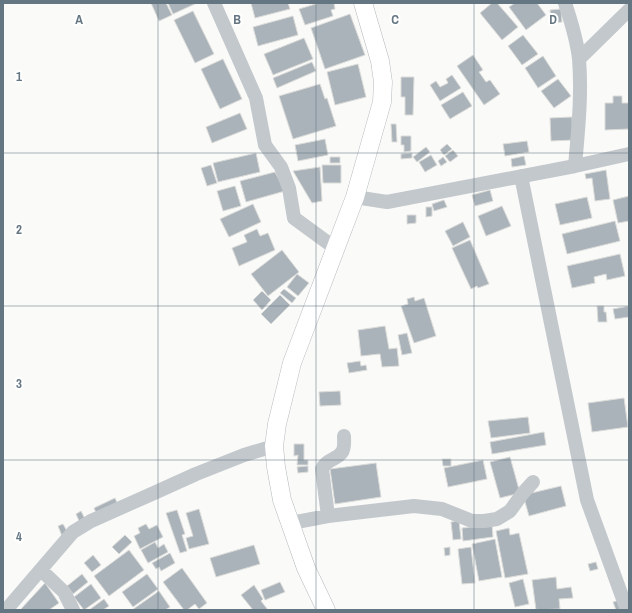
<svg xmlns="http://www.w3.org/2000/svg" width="632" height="613" viewBox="0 0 632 613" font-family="'Archivo Narrow',sans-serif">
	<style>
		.building { fill: #aab3b9; stroke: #dcdcda }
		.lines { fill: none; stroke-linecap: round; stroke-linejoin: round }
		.major-casing { stroke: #b5babe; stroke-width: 19 }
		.minor { stroke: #c3c8cc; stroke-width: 14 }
		.major { stroke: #fff; stroke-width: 18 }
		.grid { fill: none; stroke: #657683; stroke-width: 1; stroke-opacity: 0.55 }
		.grid-label { font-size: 13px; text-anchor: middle; font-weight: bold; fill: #657683; stroke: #fff; stroke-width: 4; stroke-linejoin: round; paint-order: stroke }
	</style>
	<rect width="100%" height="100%" fill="#fafaf8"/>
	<path class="building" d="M151 3H166L172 15 159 21Z
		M168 3H197L173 14Z
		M251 3H288L290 9 255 18Z
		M319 3H334L335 9 331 10 333 16 305 25 299 9Z
		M492 3H497L518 27 502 40 480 13Z
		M515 3H537L546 15 526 30 509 7Z
		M561 9 562 22 551 23 550 10Z
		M193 11 214 54 195 63 174 20Z
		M350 14 365 55 325 69 311 28Z
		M293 16 298 35 258 46 253 27Z
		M523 35 538 54 522 65 508 46Z
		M304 38 313 59 273 75 264 54Z
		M473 55 483 70 479 72 486 82 490 80 500 94 484 105 457 66Z
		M543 56 556 76 538 88 525 68Z
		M223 59 242 99 220 109 201 69Z
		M312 62 316 71 277 88 273 78Z
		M358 64 366 97 335 105 327 72Z
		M452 75 461 88 440 101 430 85 436 81 440 87 448 83 446 79Z
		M401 77H414L413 115H405V97H401Z
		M558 79 571 96 554 108 541 91Z
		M320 84 325 99 327 98 336 126 293 139 279 96Z
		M463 92 472 106 450 119 441 105Z
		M613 96H622V103H629V129L605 130V103H613Z
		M240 113 247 129 212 143 206 127Z
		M572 117 573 140 551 141 550 118Z
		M391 124H396L397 142H392Z
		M401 136H411V151L404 152V145H401Z
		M325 139 328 155 298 161 295 145Z
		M527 141 529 152 505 156 503 144Z
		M447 144 452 149 444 155 440 150Z
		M426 147 430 152 417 162 413 157Z
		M453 150 458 156 450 162 445 156Z
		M256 153 260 172 218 182 213 163Z
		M412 153V158L401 159V154Z
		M431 155 437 165 425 172 419 162Z
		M524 156 526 165 512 167 511 159Z
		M330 157H340V163H330Z
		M443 157 447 162 441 166 438 161Z
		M211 165 217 183 207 186 201 168Z
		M322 165H341V183H323Z
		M320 167 322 201 312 203 293 171Z
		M606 170 610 199 595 201 592 178 586 179 585 174Z
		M275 172 285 191 246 202 240 181Z
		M235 186 241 206 223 211 217 191Z
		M490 190 493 201 475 206 472 195Z
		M629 196V221L618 223 613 200Z
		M587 197 592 218 560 225 555 204Z
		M444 200 447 207 434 211 432 204Z
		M253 204 261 222 229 237 220 219Z
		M502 206 511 226 486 236 478 216Z
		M426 207H432V216L426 217Z
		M407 215H416V223L407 224Z
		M615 221 620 241 567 254 562 234Z
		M463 222 470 237 453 246 445 231Z
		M257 229 260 236 268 233 275 250 239 266 232 248 247 242 244 235Z
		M470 240 489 284 478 288 477 286 471 289 452 248Z
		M282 250 299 272 268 296 251 274Z
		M620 254 625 276 607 280 606 274 594 277 595 283 572 288 567 266Z
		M297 274 309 283 298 296 287 287Z
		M284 289 296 298 292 303 280 293Z
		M262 291 271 300 262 310 253 300Z
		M280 295 290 305 271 324 261 314Z
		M414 297 415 301 424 298 436 336 414 343 401 306 408 304 407 299Z
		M597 306H604V312H606L607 322H598Z
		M629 306V317L615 319 613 309Z
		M385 326 389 349 397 348 399 366 382 367 380 354 361 356 358 330Z
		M407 333 412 353 402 355 398 335Z
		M360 361 361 366 366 365 367 370 349 373 347 363Z
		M340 391 341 405 320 406 319 392Z
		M624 398 628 427 592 432 588 403Z
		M528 417 530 433 491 438 488 421Z
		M544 432 546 445 492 454 490 442Z
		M294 444H304V460H308V465H297L298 455 294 456Z
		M510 457 520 493 500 498 490 462Z
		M442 459H451V466H443Z
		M483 460 487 479 448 487 444 468Z
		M376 463 381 497 335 504 330 469Z
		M308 466V472L298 473 297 467Z
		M561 486 566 506 529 516 523 495Z
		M115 498 118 505 97 515 94 508Z
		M199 509 209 544 189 549 186 538 193 536 186 513Z
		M177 510 185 534 182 535 187 551 180 553 166 513Z
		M81 511 86 521 80 523 76 514Z
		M459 521 461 539 453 540 451 522Z
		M63 524 68 533 62 536 58 526Z
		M146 524 149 529 157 525 163 537 140 549 134 536 140 533 138 528Z
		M492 525 493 537 463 541 462 528Z
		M509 528 510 535 519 533 528 574 505 578 496 531Z
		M125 535 132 542 119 554 112 547Z
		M495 539 502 577 479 581 472 544Z
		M155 542 158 548 164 544 168 552 148 563 141 550Z
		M254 545 260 564 216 577 210 558Z
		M450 547V555L445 556 444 548Z
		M471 547 475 583 462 584 458 549Z
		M129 550 144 570 109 596 94 576Z
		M170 553 175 563 161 571 159 567 156 569 152 563Z
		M93 555 101 565 92 572 84 563Z
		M596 562 598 569 590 571 588 564Z
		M182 568 207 603 199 609 195 604 187 610H184L163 582Z
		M82 574 88 582 73 594 67 586Z
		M147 574 158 589 133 607 122 592Z
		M556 577 557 589 571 587 573 598 559 599 560 609 536 610 532 580Z
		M523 579 529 604 515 607 509 583Z
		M280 582 285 592 265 600 261 590Z
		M45 583 59 603 49 610H20Z
		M91 584 101 598 84 610 74 597Z
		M254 585 263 599 261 601 268 610H253L241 595Z
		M159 591 170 607 165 610H132Z
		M104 599 109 606 103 610H89Z
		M620 600 623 610H616L613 602Z"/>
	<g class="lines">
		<defs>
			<path id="major" d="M326 610 306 568 282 500 276 467 274 446 277 424 292 363 355 197 382 102 383 82 380 61 363 3"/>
		</defs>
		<use href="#major" class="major-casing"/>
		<path class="minor" d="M214 3 256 98 265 145 281 167 289 188 294 218 335 248
			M565 3C571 21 577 40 579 59 582 95 578 131 575 166
			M579 59 629 10
			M521 176 587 500 627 610
			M355 197 387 202 575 166 629 154
			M328 516 322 469C326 459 337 460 342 452 345 448 344 440 344 436
			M291 523 328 516 414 506 442 509 472 521H484L497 519 510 511 523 493 533 482
			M41 570 64 592 73 610
			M6 610 73 532 91 521 154 493 196 474 244 455 274 446"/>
		<use href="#major" class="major"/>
	</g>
	<path class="grid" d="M158 3V610M316 3V610M474 3V610M3 153H629M3 306H629M3 460H629"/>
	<g class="grid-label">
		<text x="79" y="24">A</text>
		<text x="237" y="24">B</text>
		<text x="395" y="24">C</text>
		<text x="553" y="24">D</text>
		<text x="19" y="81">1</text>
		<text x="19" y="234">2</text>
		<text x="19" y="388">3</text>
		<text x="19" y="541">4</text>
	</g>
	<rect width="632" height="613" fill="none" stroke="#657683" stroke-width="8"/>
</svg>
